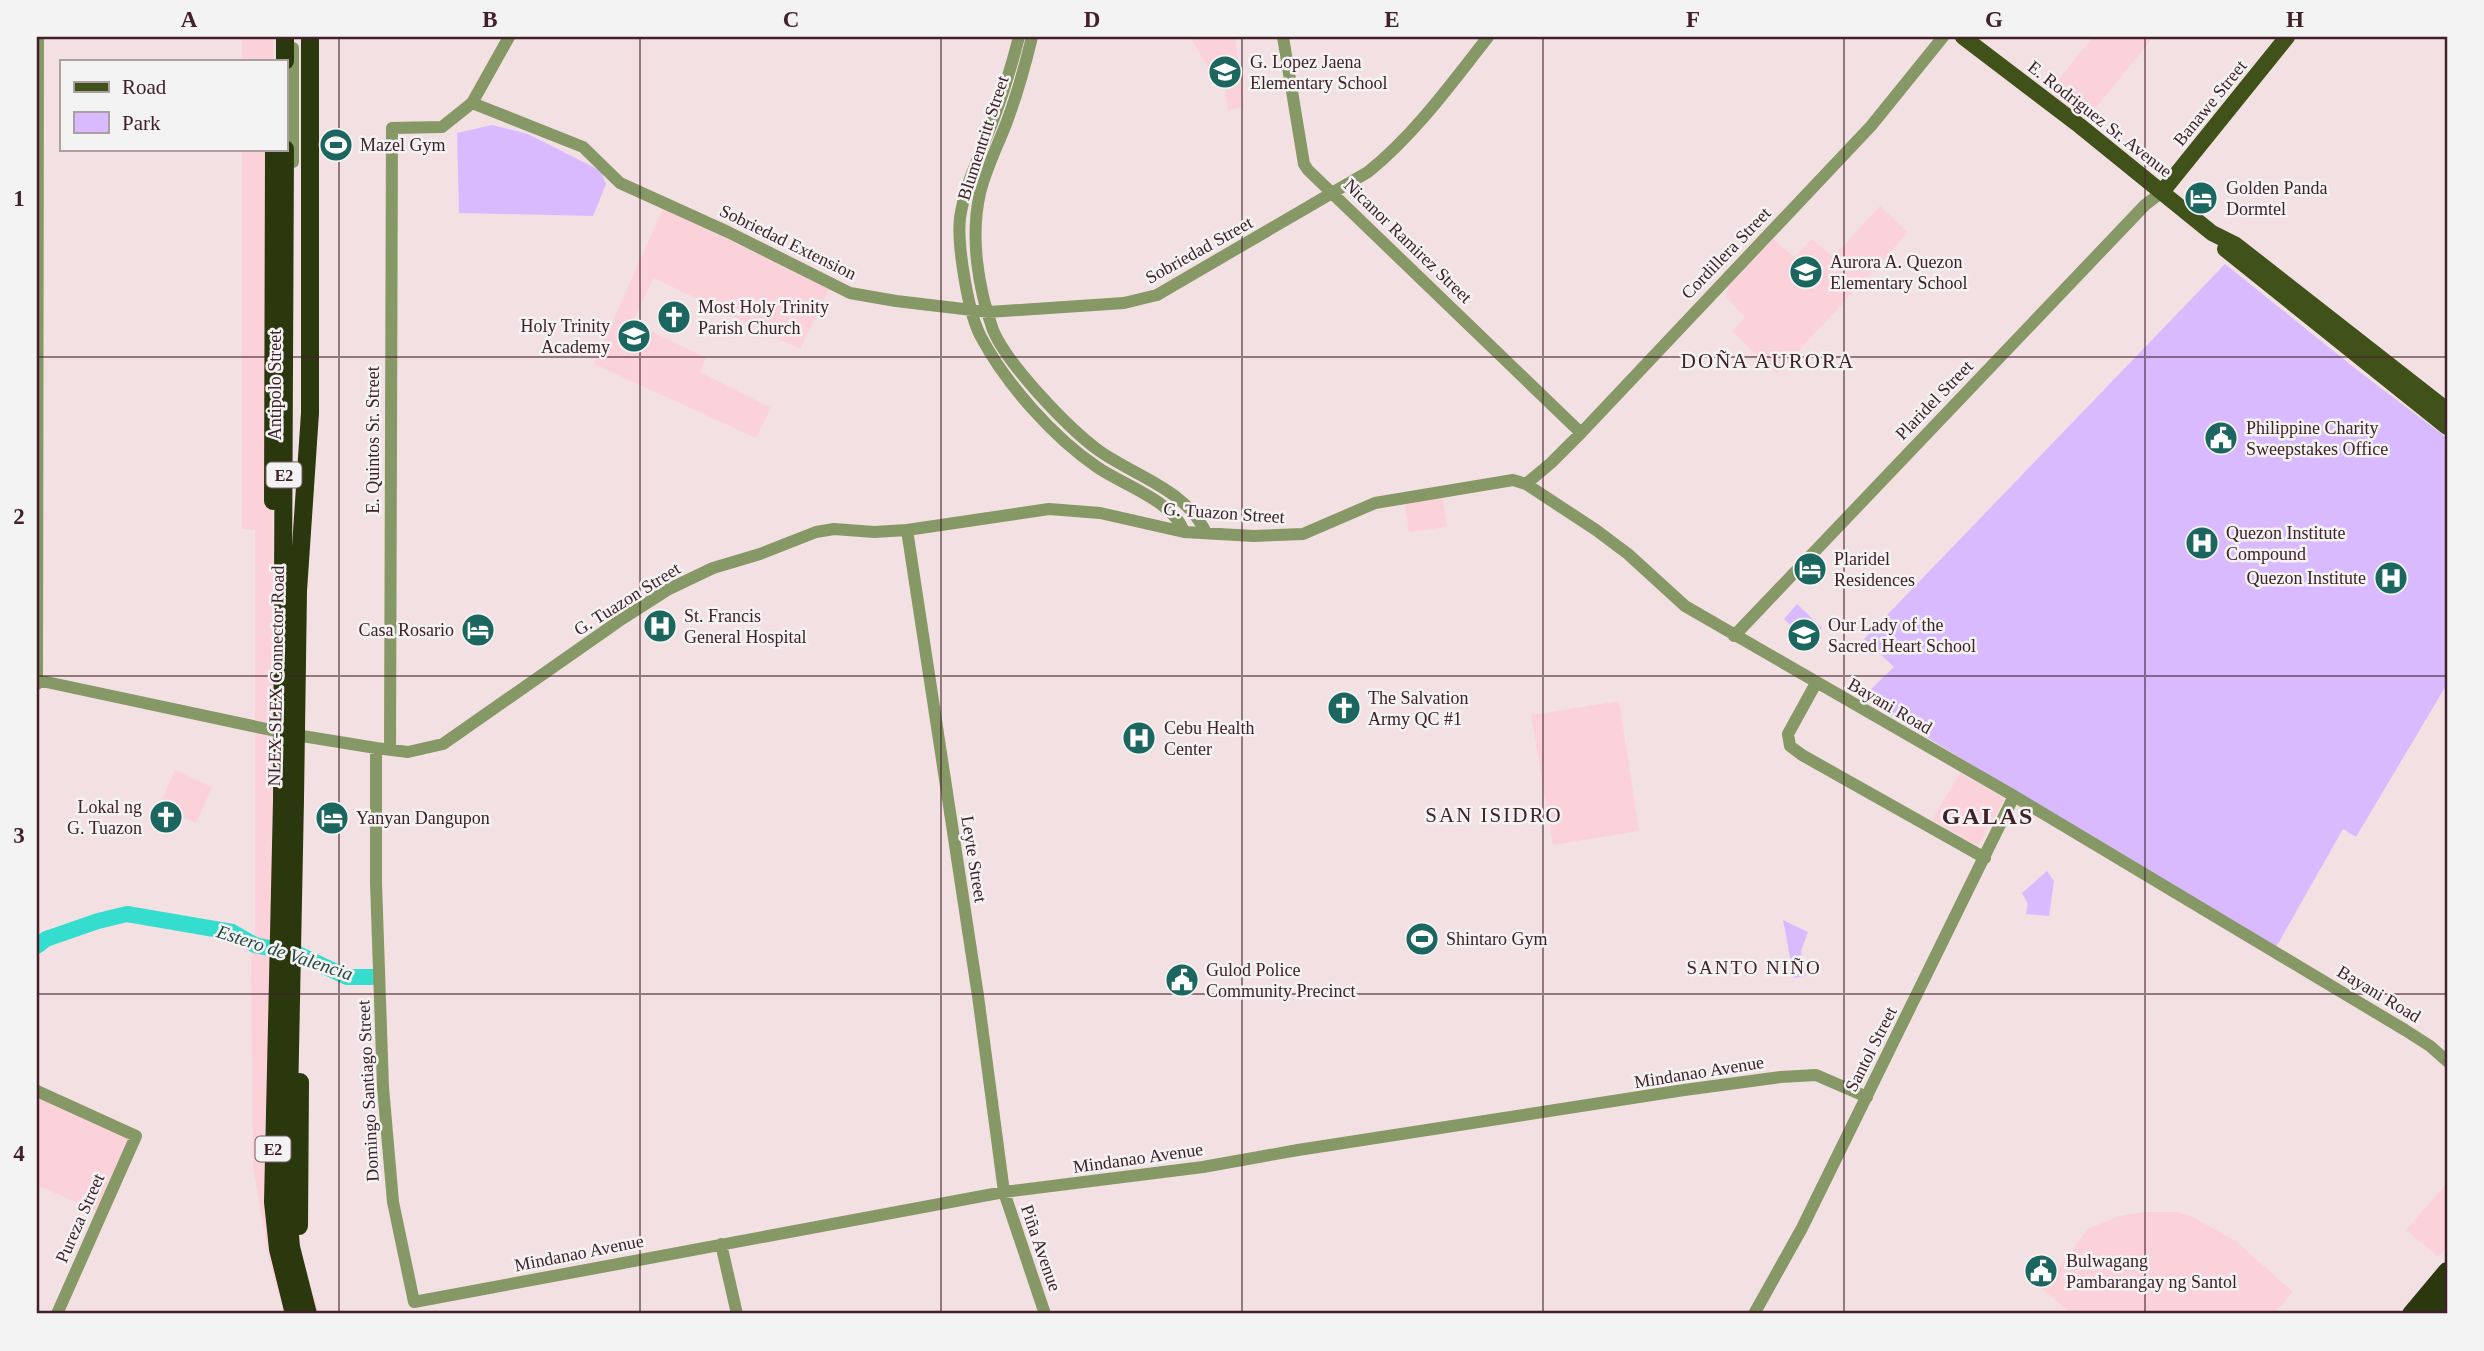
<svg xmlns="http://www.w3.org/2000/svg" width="2484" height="1351" viewBox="0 0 2484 1351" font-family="'Times New Roman',serif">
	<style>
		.built { fill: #fbd2da }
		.green { fill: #dabafe }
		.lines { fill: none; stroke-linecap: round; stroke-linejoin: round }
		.river { stroke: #34ddcd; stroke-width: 16 }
		.minor { stroke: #859865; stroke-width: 12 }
		.major { stroke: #405219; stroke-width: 16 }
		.highway { stroke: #2b380e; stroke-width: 18 }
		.highway-bridge { stroke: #2b380e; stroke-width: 18 }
		.grid { fill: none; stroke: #422029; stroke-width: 2; stroke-opacity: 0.55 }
		.labels { text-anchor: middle; stroke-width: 5; stroke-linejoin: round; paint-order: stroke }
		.shield { fill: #f3f3f3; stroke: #775f66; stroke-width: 2 }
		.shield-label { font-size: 16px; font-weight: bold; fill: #422029 }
		.poi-label { font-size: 18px; fill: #422029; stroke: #f3f3f3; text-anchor: start }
		.street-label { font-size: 18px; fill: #422029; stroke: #f3f3f3 }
		.water-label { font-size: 19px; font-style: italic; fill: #264743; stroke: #f3f3f3 }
		.neighbourhood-label { font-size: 19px; letter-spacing: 2px; fill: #422029; stroke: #f3f3f3 }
		.quarter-label { font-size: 21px; letter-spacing: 2px; fill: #422029; stroke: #f3f3f3 }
		.district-label { font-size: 24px; font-weight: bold; letter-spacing: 2px; fill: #422029; stroke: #f3f3f3 }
		.neatline { fill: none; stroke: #422029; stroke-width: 2.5 }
		.grid-label { font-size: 23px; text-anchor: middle; font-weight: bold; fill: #422029 }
	</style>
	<rect width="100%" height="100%" fill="#f3e0e3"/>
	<path class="built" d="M242 37H273V61H242Z
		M1190 37H1235L1244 107 1228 110 1224 83 1218 84Z
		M2093 37H2149L2152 39 2085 121 2049 91Z
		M242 149H273V941L255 940V530L242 529Z
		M1880 206 1908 233 1777 374 1732 331 1745 317 1726 297 1728 287 1773 239 1794 257 1812 239 1833 257Z
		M663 208 829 289 800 349 654 278 632 322 706 358 700 372 771 408 756 438 594 364Z
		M1442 494 1447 527 1409 532 1404 500Z
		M1619 701 1639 831 1553 845 1531 715Z
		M175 770 212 787 196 823 159 807Z
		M1960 773 2005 799 1978 846 1932 820Z
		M251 945 278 952 299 1251 320 1314H284L269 1259 253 1167Z
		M37 1097 129 1137 96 1211 37 1185Z
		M2447 1183V1247L2438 1257 2406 1230Z
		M2144 1212H2176L2189 1215 2236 1241 2293 1292 2274 1314H2072L2042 1289 2088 1229 2119 1216Z"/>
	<path class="green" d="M492 125 528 134 601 171 606 184 593 216 459 213 457 133Z
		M2225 264 2361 373 2447 438V684L2356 837 2343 829 2275 949 1862 698 1894 667 1864 639Z
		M1797 604 1822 628 1808 642 1784 619Z
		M2047 871 2054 881 2049 916 2026 914 2028 904 2022 893Z
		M1783 920 1808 932 1801 951 1805 976 1794 978Z"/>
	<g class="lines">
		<path class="river" d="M37 946 46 939 98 921 127 914 232 932 255 945 298 954 347 977H372"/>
		<path class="minor" d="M1019 37C1012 64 1004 91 994 118 982 151 965 183 960 218 957 245 968 313 981 337 1006 384 1053 437 1097 467 1121 484 1174 501 1184 532
			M1032 37C1025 66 1017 95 1006 124 997 147 986 169 980 193 970 237 978 288 993 330 1007 364 1067 427 1098 450 1134 476 1186 489 1206 533
			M1283 37 1304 164 1308 170 1581 433
			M293 48V162
			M472 103 509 37
			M1526 484 1551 463 1581 433 1871 126 1943 37
			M907 530 978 996 1004 1192 1045 1314
			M1734 636 2145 205 2162 192
			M37 680 290 734 376 748 408 752 443 744 619 621 669 589 713 568 760 554 816 532 834 529 874 532 907 530 1049 509 1100 513 1184 532 1254 536 1303 534 1375 503 1513 480 1526 484 1596 530 1628 554 1685 606 2014 796 2405 1030 2430 1046 2447 1061
			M1816 683 1788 734 1790 746 1802 755 1985 858
			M37 684 38 37
			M376 748V883L383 1087 393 1202 414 1302 1004 1192 1203 1167 1298 1150 1684 1090 1781 1077 1816 1075 1867 1097
			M390 750 392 128 442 127 472 103 583 147 620 183 728 232 850 293 896 301 989 312 1124 303 1157 295 1368 172C1415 134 1451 84 1488 37
			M37 1091 136 1136 57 1314
			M721 1244 737 1314
			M1754 1314 1802 1228 2014 796"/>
		<path class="major" d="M1963 37 2080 126 2212 233 2236 245 2447 410
			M2162 192 2287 37
			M2225 249 2447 427"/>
		<path class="highway" d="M285 61V37
			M273 501 274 149
			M298 591 310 413V37
			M295 799 287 1202 291 1247 308 1314
			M282 801 273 1202 278 1249 294 1314
			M299 1226 300 1082
			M2411 1314 2447 1271
			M2431 1314 2447 1295"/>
		<path class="highway-bridge" d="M295 799 298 591
			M282 801 285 149"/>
	</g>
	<path class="grid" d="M339 37V1314M640 37V1314M941 37V1314M1242 37V1314M1543 37V1314M1844 37V1314M2145 37V1314M37 357H2447M37 676H2447M37 994H2447"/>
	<defs>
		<symbol id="school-disc" viewBox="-11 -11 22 22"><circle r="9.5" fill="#1b665e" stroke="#f3f3f3"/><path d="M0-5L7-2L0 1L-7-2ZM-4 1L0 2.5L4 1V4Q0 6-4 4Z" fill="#fff"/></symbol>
		<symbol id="stadium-disc" viewBox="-11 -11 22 22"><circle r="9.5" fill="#1b665e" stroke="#f3f3f3"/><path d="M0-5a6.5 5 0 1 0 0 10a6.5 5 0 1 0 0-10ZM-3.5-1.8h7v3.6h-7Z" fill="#fff"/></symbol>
		<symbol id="hotel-disc" viewBox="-11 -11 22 22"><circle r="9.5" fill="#1b665e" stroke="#f3f3f3"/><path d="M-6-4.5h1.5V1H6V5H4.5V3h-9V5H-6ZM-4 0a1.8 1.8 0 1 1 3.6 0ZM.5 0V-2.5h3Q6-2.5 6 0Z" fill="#fff"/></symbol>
		<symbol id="church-disc" viewBox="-11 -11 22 22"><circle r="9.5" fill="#1b665e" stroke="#f3f3f3"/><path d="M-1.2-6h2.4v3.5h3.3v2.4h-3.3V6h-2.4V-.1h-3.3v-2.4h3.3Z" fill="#fff"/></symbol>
		<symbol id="civic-disc" viewBox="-11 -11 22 22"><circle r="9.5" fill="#1b665e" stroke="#f3f3f3"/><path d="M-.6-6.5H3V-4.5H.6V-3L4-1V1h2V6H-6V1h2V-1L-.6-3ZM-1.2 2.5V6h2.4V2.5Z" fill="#fff"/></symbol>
		<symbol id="hospital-disc" viewBox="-11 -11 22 22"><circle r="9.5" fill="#1b665e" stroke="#f3f3f3"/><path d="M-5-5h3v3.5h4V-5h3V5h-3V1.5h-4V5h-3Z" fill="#fff"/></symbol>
	</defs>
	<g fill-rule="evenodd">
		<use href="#school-disc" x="1206" y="53" width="38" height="38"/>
		<use href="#stadium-disc" x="317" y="126" width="38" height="38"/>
		<use href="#hotel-disc" x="2182" y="179" width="38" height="38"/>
		<use href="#school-disc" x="1787" y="253" width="38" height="38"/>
		<use href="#church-disc" x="655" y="298" width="38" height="38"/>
		<use href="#school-disc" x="615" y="317" width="38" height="38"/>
		<use href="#civic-disc" x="2202" y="419" width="38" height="38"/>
		<use href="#hospital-disc" x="2183" y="524" width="38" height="38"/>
		<use href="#hotel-disc" x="1791" y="550" width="38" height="38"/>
		<use href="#hospital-disc" x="2372" y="559" width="38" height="38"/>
		<use href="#hospital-disc" x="641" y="607" width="38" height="38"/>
		<use href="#hotel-disc" x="459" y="611" width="38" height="38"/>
		<use href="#school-disc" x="1785" y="616" width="38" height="38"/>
		<use href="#church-disc" x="1325" y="689" width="38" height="38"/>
		<use href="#hospital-disc" x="1120" y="719" width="38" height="38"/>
		<use href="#church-disc" x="147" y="798" width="38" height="38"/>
		<use href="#hotel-disc" x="313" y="799" width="38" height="38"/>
		<use href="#stadium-disc" x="1403" y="920" width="38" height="38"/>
		<use href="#civic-disc" x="1163" y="961" width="38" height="38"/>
		<use href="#civic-disc" x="2022" y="1252" width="38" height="38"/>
	</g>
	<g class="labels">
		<g class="shield">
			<rect x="266.5" y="462.5" width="35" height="25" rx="5"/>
			<rect x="255.5" y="1136.5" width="35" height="25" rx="5"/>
		</g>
		<g class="shield-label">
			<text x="284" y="481">E2</text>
			<text x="273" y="1155">E2</text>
		</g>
		<g class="poi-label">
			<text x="1250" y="68">G. Lopez Jaena<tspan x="1250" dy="21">Elementary School</tspan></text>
			<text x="360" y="151">Mazel Gym</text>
			<text x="2226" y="194">Golden Panda<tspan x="2226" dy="21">Dormtel</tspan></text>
			<text x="1830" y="268">Aurora A. Quezon<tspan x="1830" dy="21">Elementary School</tspan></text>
			<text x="698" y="313">Most Holy Trinity<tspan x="698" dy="21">Parish Church</tspan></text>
			<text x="610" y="332" text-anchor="end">Holy Trinity<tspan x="610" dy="21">Academy</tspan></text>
			<text x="2246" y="434">Philippine Charity<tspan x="2246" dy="21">Sweepstakes Office</tspan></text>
			<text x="2226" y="539">Quezon Institute<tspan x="2226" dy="21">Compound</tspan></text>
			<text x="1834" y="565">Plaridel<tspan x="1834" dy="21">Residences</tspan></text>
			<text x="2366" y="584" text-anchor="end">Quezon Institute</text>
			<text x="684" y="622">St. Francis<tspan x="684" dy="21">General Hospital</tspan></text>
			<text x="1828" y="631">Our Lady of the<tspan x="1828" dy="21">Sacred Heart School</tspan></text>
			<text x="454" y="636" text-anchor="end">Casa Rosario</text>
			<text x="1368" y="704">The Salvation<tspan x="1368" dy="21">Army QC #1</tspan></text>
			<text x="1164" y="734">Cebu Health<tspan x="1164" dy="21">Center</tspan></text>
			<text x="142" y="813" text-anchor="end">Lokal ng<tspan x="142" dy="21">G. Tuazon</tspan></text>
			<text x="356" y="824">Yanyan Dangupon</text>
			<text x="1446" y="945">Shintaro Gym</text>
			<text x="1206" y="976">Gulod Police<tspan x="1206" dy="21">Community Precinct</tspan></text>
			<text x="2066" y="1267">Bulwagang<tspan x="2066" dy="21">Pambarangay ng Santol</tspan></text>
		</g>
		<g class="street-label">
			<text transform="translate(2210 103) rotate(-51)" y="6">Banawe Street</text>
			<text transform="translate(2100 119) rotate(38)" y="6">E. Rodriguez Sr. Avenue</text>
			<text transform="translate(983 138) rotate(-72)" y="6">Blumentritt Street</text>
			<text transform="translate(1408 241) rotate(44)" y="6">Nicanor Ramirez Street</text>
			<text transform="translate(788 242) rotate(26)" y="6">Sobriedad Extension</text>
			<text transform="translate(1199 250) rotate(-29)" y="6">Sobriedad Street</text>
			<text transform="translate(1726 253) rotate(-46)" y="6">Cordillera Street</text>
			<text transform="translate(275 385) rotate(-90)" y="6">Antipolo Street</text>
			<text transform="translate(1934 400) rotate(-46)" y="6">Plaridel Street</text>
			<text transform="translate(373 440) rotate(-90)" y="6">E. Quintos Sr. Street</text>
			<text transform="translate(1224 513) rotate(4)" y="6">G. Tuazon Street</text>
			<text transform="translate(627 599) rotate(-32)" y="6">G. Tuazon Street</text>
			<text transform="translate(276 676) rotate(-89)" y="6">NLEX-SLEX Connector Road</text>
			<text transform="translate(1890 706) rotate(30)" y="6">Bayani Road</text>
			<text transform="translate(974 859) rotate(81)" y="6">Leyte Street</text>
			<text transform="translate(2379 994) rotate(31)" y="6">Bayani Road</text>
			<text transform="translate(1871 1049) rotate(-63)" y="6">Santol Street</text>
			<text transform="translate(1699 1072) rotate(-9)" y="6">Mindanao Avenue</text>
			<text transform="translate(368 1091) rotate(-93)" y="6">Domingo Santiago Street</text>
			<text transform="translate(1138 1158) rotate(-8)" y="6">Mindanao Avenue</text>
			<text transform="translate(80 1218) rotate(-66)" y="6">Pureza Street</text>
			<text transform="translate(1041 1248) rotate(71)" y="6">Piña Avenue</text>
			<text transform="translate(579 1253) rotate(-11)" y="6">Mindanao Avenue</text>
		</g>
		<g class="water-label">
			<text transform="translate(285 952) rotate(18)" y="7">Estero de Valencia</text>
		</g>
		<g class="neighbourhood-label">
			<text x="1754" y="974">SANTO NIÑO</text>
		</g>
		<g class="quarter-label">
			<text x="1768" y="368">DOÑA AURORA</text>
			<text x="1494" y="822">SAN ISIDRO</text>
		</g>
		<g class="district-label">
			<text x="1988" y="824">GALAS</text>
		</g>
	</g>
	<rect width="2484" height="1351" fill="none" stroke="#f3f3f3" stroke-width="77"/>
	<rect x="60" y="60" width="228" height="91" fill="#f3f3f3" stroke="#ac9fa2" stroke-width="2"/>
	<rect x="74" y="82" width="35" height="10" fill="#405219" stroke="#ac9fa2" stroke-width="2"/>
	<text x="122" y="94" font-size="21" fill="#422029">Road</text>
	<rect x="74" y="112" width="35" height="21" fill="#dabafe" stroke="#ac9fa2" stroke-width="2"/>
	<text x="122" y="130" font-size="21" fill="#422029">Park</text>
	<rect x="38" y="38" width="2408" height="1274" class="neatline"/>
	<g class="grid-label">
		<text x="189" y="27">A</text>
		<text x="490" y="27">B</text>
		<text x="791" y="27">C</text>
		<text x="1092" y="27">D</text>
		<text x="1392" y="27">E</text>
		<text x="1693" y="27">F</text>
		<text x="1994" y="27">G</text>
		<text x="2295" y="27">H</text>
		<text x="19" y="206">1</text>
		<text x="19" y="524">2</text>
		<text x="19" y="843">3</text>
		<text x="19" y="1161">4</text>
	</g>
</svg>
